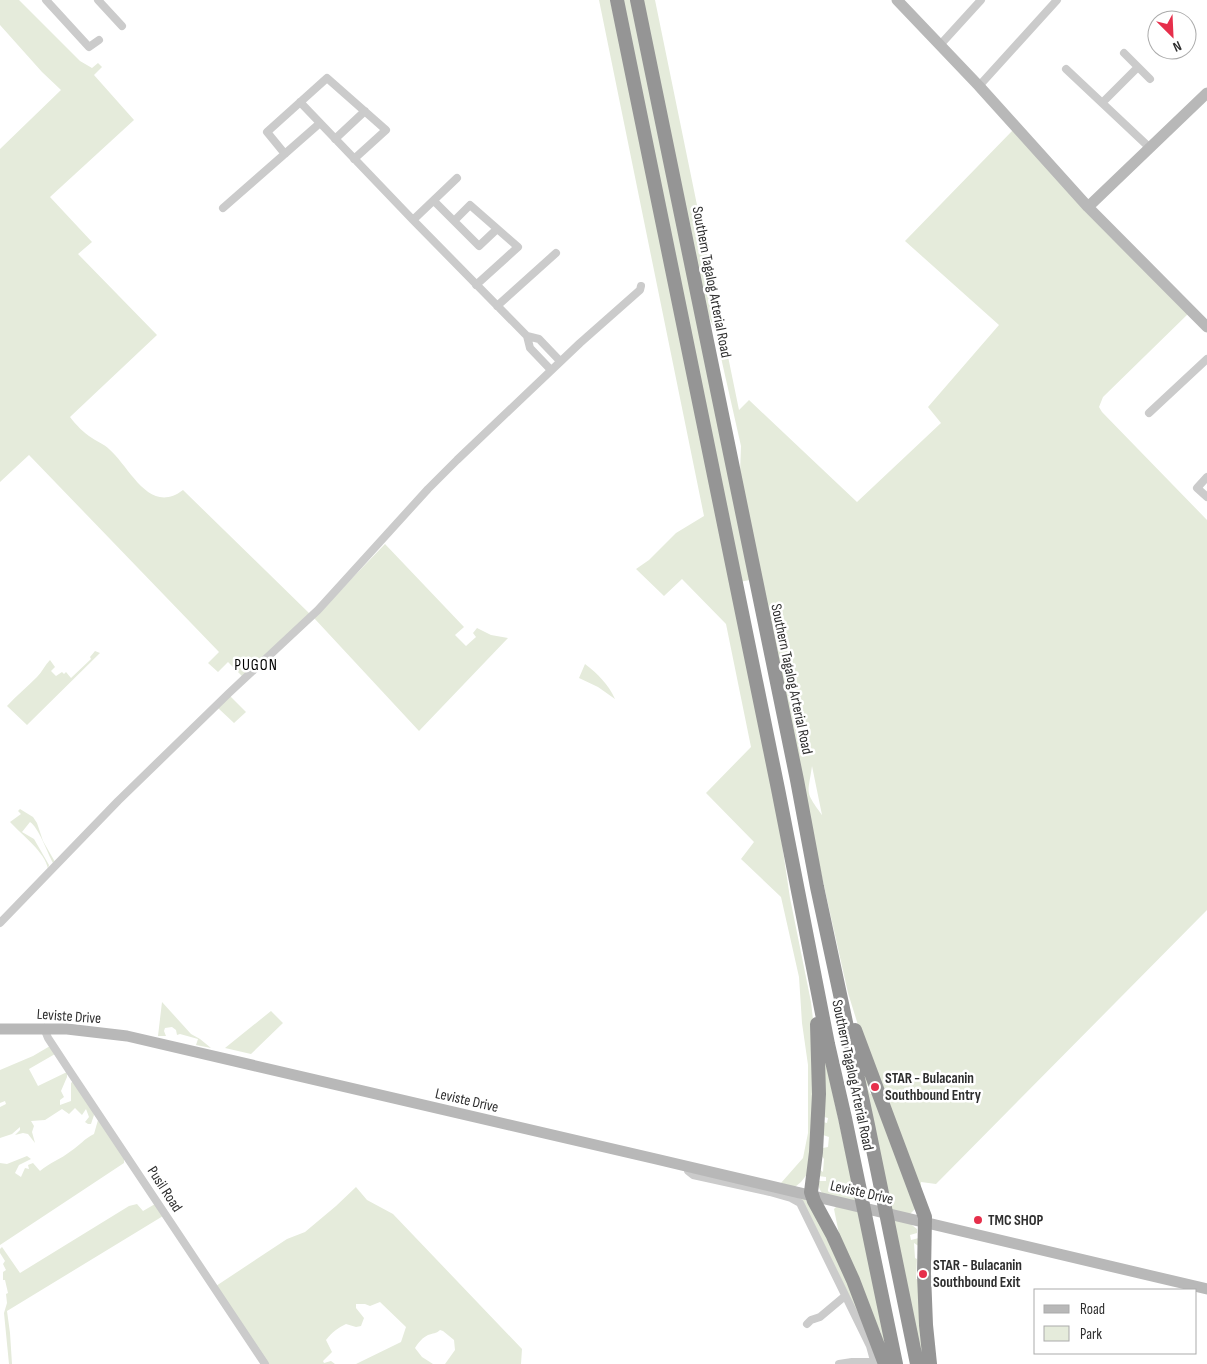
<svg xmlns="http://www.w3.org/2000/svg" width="1207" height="1364" viewBox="0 0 1207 1364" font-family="'Sofia Sans Condensed',sans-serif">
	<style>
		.green { fill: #e5ebdb; fill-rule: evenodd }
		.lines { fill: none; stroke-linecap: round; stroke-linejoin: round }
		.street { stroke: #cbcbcb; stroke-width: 8 }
		.secondary { stroke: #b8b8b8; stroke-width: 11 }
		.highway { stroke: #959595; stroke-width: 14 }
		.poi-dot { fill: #e62f4b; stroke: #fff; stroke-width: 2 }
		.labels { text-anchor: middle; stroke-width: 5; stroke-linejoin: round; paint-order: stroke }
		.street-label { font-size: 15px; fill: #2e2e2e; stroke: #fff }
		.poi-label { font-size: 15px; font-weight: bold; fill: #2e2e2e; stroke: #fff; text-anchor: start }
		.neighbourhood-label { font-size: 16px; letter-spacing: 1px; fill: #000; stroke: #fff }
	</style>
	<rect width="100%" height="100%" fill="#fff"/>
	<path class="green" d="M0 0H19L80 61 92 68 98 63 102 67 94 75 134 120 50 197 92 242 78 254 157 335 70 417C76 425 84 433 92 438 98 442 104 444 109 449 130 467 149 516 183 490L310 614 242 676 228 662 218 672 208 663 219 652 29 455 0 482V149L61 90 42 72 0 25Z
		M599 0H610L626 70 776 804 790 898 811 1002 815 1037 816 1073 808 1173 801 1182 795 1187 781 1183 803 1158 808 1133V1065L802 1023 799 977 781 897 741 859 754 842 706 793 751 747 726 624 682 579 664 596 636 569 649 560 676 533 704 516Z
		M620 0H632L750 580 739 582Z
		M641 0H655L739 410 749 400 857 502 941 423 928 407 999 325 905 241 1013 130 1189 313 1103 397 1099 407 1102 412 1207 520V910L936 1184 921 1182V1193L863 1041 848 993 811 828 740 474 741 446 715 331 702 300ZM812 766 822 815C804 790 808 795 812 766Z
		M385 544 464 627 455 635 466 646 476 637 473 633 477 628 491 635 508 638 419 731 314 618Z
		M95 651 100 653 27 725 7 706C17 695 27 687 37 677 42 672 45 665 50 660L55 667 51 671 56 676 62 672 64 674 66 672 71 678 91 659 90 657Z
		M585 664C598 674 608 684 615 699L598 687 579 678Z
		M230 696 246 712 234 723 218 708Z
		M20 809 33 817 37 823 43 841 55 862 53 863C47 852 39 828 30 822L22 832 34 839 49 865 48 869C46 853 21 834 10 822L21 814 18 811Z
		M162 1002 191 1034 200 1039 211 1048 196 1045 198 1039 180 1034 177 1035 176 1030 172 1027 165 1028 164 1031 166 1036H158Z
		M271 1011 283 1023 251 1054 225 1048Z
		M850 1025 872 1083 867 1086 870 1094 875 1093 916 1208 910 1214 900 1212 908 1222 917 1229V1233L910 1235 911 1240 919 1238 920 1247 914 1243 915 1258 917 1259 916 1279 919 1280 923 1331 922 1364Z
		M50 1046 55 1054 29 1069 38 1086 67 1072V1077L61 1091 64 1097 60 1100V1105L71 1101V1083L73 1081 93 1110 94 1115 91 1124H88L85 1122 89 1117 86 1109 82 1115 75 1108 69 1114 62 1109 45 1120 31 1121 34 1126 32 1132 35 1143 28 1134 23 1133 15 1135 20 1130V1127L12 1134 0 1138V1107L6 1104 5 1101 0 1103V1070L33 1056Z
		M825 1063H826L892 1364 880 1334 881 1333 875 1321 840 1239 834 1209 836 1207C829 1200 816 1191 819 1181H826V1177L818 1176 819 1169 823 1172 824 1159 821 1155 823 1148 828 1147 829 1137 823 1135V1122L827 1123 828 1118 824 1117Z
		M98 1120 124 1156V1163L0 1245V1163L7 1164 27 1156 31 1159 19 1165 15 1173 21 1177 25 1168 29 1169 28 1165 33 1163 40 1171C49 1163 61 1159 71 1151 79 1146 85 1138 94 1134Z
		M356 1187 367 1200 393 1214 522 1349 521 1364H445L455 1350 454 1340 443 1331 440 1330C436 1334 433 1333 428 1335 422 1338 419 1342 415 1348L422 1357 433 1364H356L401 1342 406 1327 380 1302 370 1306 365 1304H356V1308L364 1318 361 1326 356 1327 346 1324C338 1328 332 1332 326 1340L332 1352 323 1361 324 1363 331 1361 335 1364H267L216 1286 287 1239 305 1232 336 1206Z
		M796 1197 805 1199 817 1214 829 1236 881 1364Z
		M137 1204 143 1211 155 1204 163 1216 7 1311 10 1333 12 1364H9L4 1313 7 1303 6 1294 8 1293 5 1280H3V1272L6 1270 3 1264 5 1261 0 1253V1249L2 1247 20 1273 129 1206Z"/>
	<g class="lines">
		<path class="street" d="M46 0 89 47 99 40
			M98 0 122 26
			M940 45 981 0
			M1124 53 1150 79
			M1066 69 1150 148
			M979 86 1057 0
			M300 102 413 220 527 336 539 339 560 361
			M1103 102 1138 67
			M335 139 365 111
			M285 154 267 132 327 78 386 130 354 159
			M434 201 479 246 497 229
			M223 208 320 123
			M413 220 457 178
			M454 221 470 205 518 247 476 285
			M497 306 556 253
			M527 336 530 348 551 370
			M1149 413 1207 359
			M1207 477 1197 488 1207 497
			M0 923 118 801 229 693 318 610 428 489 457 460 580 343 640 290 641 286
			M44 1028 48 1038 71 1073 265 1364
			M688 1167V1171L693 1175 770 1192 791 1198 800 1203 870 1346 875 1364
			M807 1324 811 1320 820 1317 845 1296
			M839 1364 852 1362H875"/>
		<path class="secondary" d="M897 0 979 86 1088 207 1207 327
			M1088 207 1207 93
			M0 1029H67L127 1036 656 1159 1207 1289"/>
		<path class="highway" d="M617 0 778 789 828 1044 845 1118 896 1364
			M637 0 797 780 817 887 868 1125 917 1364
			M817 1024 819 1094 816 1152 811 1192 814 1201 833 1236 853 1280 885 1364
			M855 1030 925 1217 924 1274 926 1325 930 1364"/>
	</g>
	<g class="poi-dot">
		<circle cx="875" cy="1087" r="5"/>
		<circle cx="978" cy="1220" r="5"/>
		<circle cx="923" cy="1274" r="5"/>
	</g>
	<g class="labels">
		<g class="street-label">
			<text transform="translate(712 282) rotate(79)" y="5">Southern Tagalog Arterial Road</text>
			<text transform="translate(792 679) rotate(78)" y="5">Southern Tagalog Arterial Road</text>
			<text transform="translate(69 1016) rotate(4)" y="5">Leviste Drive</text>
			<text transform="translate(853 1075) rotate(78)" y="5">Southern Tagalog Arterial Road</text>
			<text transform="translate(467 1100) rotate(13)" y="5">Leviste Drive</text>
			<text transform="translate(165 1189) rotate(57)" y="5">Pusil Road</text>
			<text transform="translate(862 1192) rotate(13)" y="5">Leviste Drive</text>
		</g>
		<g class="poi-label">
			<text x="885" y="1083">STAR - Bulacanin<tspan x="885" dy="17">Southbound Entry</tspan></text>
			<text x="988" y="1225">TMC SHOP</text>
			<text x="933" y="1270">STAR - Bulacanin<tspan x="933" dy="17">Southbound Exit</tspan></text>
		</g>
		<g class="neighbourhood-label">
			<text x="256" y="670">PUGON</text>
		</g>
	</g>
	<rect x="1034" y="1289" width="162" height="65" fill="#ffffff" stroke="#ababab"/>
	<rect x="1044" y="1305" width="25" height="8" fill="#b8b8b8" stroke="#ababab"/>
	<text x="1080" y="1314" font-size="15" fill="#2e2e2e">Road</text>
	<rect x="1044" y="1326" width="25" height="15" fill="#e5ebdb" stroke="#ababab"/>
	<text x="1080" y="1339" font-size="15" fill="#2e2e2e">Park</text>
	<g transform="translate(1172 35) rotate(156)"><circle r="24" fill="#ffffff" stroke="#ababab"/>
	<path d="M0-4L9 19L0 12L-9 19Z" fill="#e62f4b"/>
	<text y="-8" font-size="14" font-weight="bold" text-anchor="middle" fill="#2e2e2e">N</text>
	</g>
</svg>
